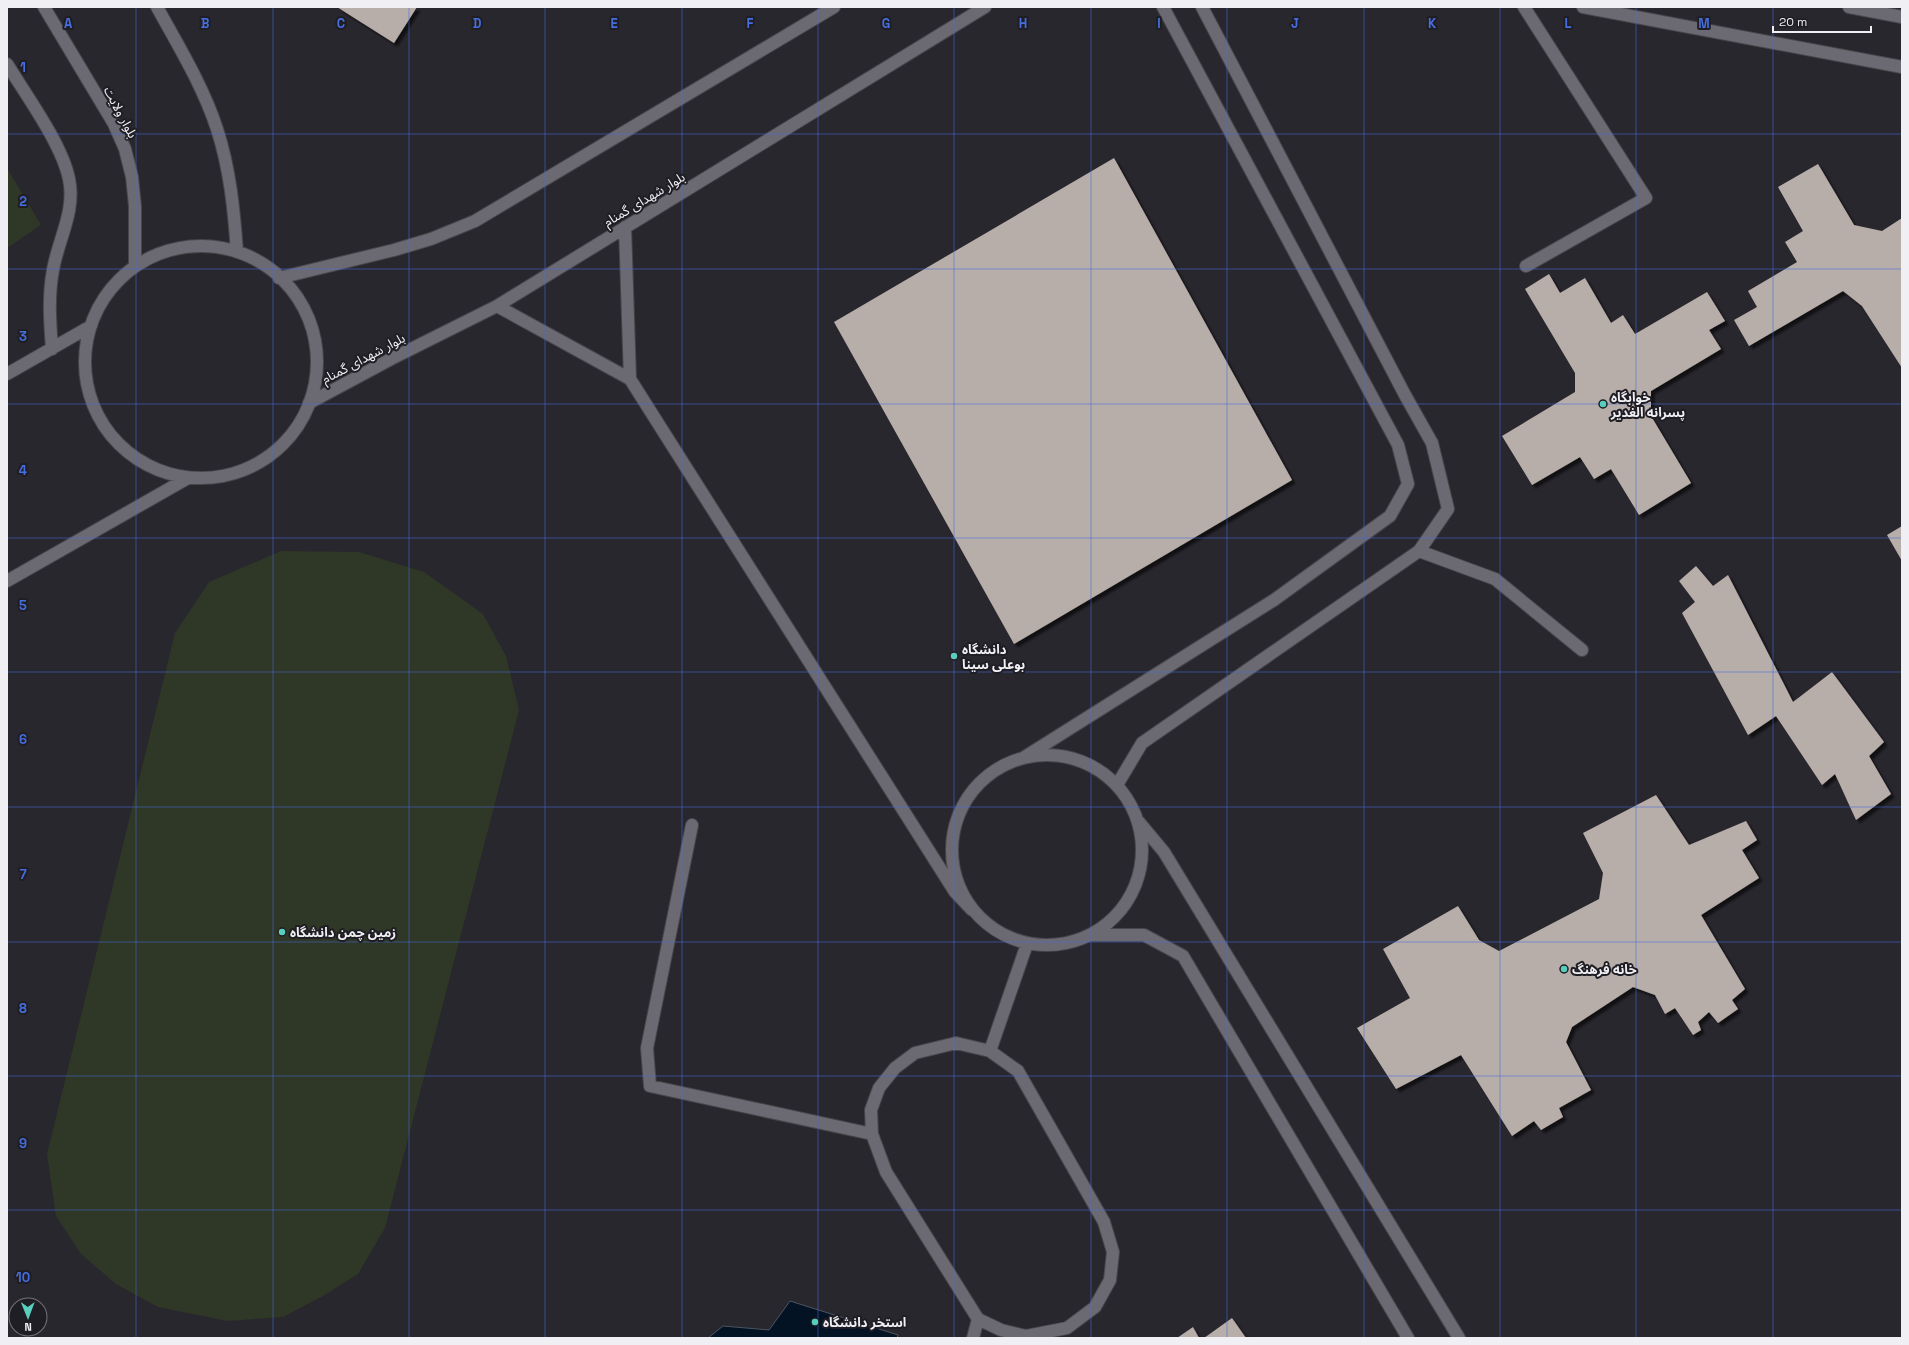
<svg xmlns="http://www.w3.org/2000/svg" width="1909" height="1345" viewBox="0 0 1909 1345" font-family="'Space Grotesk','Noto Sans Arabic',sans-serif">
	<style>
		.green { fill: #2f3726 }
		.water { fill: #041324; stroke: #4b5562 }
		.building { fill: #b7ada9; filter: url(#shadow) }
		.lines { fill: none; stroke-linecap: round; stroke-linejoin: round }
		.minor-casing { stroke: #47464b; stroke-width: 14 }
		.minor { stroke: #6b6a72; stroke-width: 12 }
		.grid { fill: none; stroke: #476ede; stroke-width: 1; stroke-opacity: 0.55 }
		.poi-dot { fill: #5acebd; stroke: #1f1e24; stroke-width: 1.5 }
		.labels { text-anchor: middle; stroke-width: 4; stroke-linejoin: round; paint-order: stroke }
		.street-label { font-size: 13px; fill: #f0eff4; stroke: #1f1e24 }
		.poi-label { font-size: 13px; font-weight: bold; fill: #f0eff4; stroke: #1f1e24; text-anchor: start }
		.grid-label { font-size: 13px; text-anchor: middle; font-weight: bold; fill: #476ede; stroke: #1f1e24; stroke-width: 4; stroke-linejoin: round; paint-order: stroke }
	</style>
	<defs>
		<filter id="shadow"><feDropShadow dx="3.5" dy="3.5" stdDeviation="1" flood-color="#0009"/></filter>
	</defs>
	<rect width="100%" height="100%" fill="#29272e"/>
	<path class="green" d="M7 168 41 225 7 248Z
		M281 551 359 552 424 572 483 614 506 656 519 710 385 1228 358 1274 323 1296 283 1317 228 1321 158 1307 116 1284 81 1254 56 1216 47 1154 175 633 209 582Z"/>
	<path class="water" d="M790 1301 898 1335 897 1338H708L723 1326 769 1330Z"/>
	<path class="building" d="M337 7H417L394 43Z
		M1114 158 1292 480 1014 644 834 322Z
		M1818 164 1854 225 1882 231 1902 218V368L1862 306 1843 291 1749 346 1734 320 1757 307 1748 291 1797 262 1785 242 1803 231 1778 187Z
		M1549 274 1560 293 1585 278 1611 323 1623 315 1635 334 1707 292 1725 321 1709 330 1721 349 1651 391V416L1691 483 1639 515 1611 469 1594 479 1580 457 1532 485 1502 436 1575 392V373L1525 289Z
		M1902 526V561L1887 535Z
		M1696 566 1713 586 1728 575 1793 702 1832 672 1884 742 1869 756 1891 794 1856 820 1835 774 1822 785 1776 716 1748 735 1682 613 1695 602 1679 581Z
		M1656 795 1689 845 1746 821 1757 840 1742 850 1759 878 1701 915 1745 989 1732 1000 1738 1009 1718 1023 1709 1012 1698 1022 1701 1030 1693 1035 1675 1008 1665 1014 1655 995 1633 987 1572 1027 1566 1042 1591 1090 1559 1108 1563 1117 1541 1130 1534 1121 1512 1136 1461 1055 1396 1089 1357 1028 1410 998 1383 949 1458 906 1479 940 1499 951 1599 899 1603 873 1583 833Z
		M1232 1318 1246 1338H1204Z
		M1193 1327 1199 1338H1177Z"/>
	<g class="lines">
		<defs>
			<path id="minor" d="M44 7 114 124 125 149 132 177 135 206V266
				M157 7C179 47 203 86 217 129 230 169 234 210 237 252
				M1524 7 1646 198 1526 266
				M1583 7 1902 67
				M1849 7 1902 17
				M7 64C26 95 62 144 69 179 76 211 58 240 53 270 48 296 50 323 52 349
				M625 227 630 379
				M85 362a116 116 0 1 1 232 0a116 116 0 1 1-232 0Z
				M279 278 394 250 431 239 475 221 834 7
				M497 306 630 379 955 892 972 910
				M7 374 91 326
				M309 403 391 359 497 306 985 7
				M1419 551 1495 579 1582 650
				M7 581 188 478
				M952 850a95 95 0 1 1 190 0a95 95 0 1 1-190 0Z
				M1023 758 1274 600 1390 516 1408 484 1398 445 1163 7
				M1117 785 1142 743 1419 551 1448 509 1432 443 1405 395 1202 7
				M1139 822 1164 852 1459 1338
				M692 825 647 1048 650 1086 872 1134
				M1092 935H1144L1183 956 1408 1338
				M956 1043 990 1051 1018 1071 1104 1222 1113 1252 1110 1280 1095 1307 1067 1328 1026 1336 1001 1330 978 1319 886 1172 872 1134 871 1110 879 1088 895 1068 915 1053Z
				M990 1051 1027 944
				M973 1338 978 1319"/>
		</defs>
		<use href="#minor" class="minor-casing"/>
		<use href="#minor" class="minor"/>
	</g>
	<path class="grid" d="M136 7V1338M273 7V1338M409 7V1338M545 7V1338M682 7V1338M818 7V1338M954 7V1338M1091 7V1338M1227 7V1338M1364 7V1338M1500 7V1338M1636 7V1338M1773 7V1338M7 134H1902M7 269H1902M7 404H1902M7 538H1902M7 672H1902M7 807H1902M7 942H1902M7 1076H1902M7 1210H1902"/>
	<g class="poi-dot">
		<circle cx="1603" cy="404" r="4"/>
		<circle cx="954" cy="656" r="4"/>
		<circle cx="282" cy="932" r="4"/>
		<circle cx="1564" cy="969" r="4"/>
		<circle cx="815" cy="1322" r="4"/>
	</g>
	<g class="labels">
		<g class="street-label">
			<text transform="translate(121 112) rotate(62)" y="5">بلوار ولایت</text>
			<text transform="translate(644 199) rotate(-31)" y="5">بلوار شهدای گمنام</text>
			<text transform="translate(363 358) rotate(-28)" y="5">بلوار شهدای گمنام</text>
		</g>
		<g class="poi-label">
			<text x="1611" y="402">خوابگاه<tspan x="1611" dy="15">پسرانه الغدیر</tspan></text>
			<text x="962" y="654">دانشگاه<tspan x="962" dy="15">بوعلی سینا</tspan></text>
			<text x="290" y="937">زمین چمن دانشگاه</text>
			<text x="1572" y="974">خانه فرهنگ</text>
			<text x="823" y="1327">استخر دانشگاه</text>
		</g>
	</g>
	<g class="grid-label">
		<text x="68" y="28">A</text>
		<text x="205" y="28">B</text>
		<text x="341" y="28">C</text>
		<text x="477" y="28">D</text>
		<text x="614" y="28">E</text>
		<text x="750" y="28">F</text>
		<text x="886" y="28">G</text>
		<text x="1023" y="28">H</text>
		<text x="1159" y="28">I</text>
		<text x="1295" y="28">J</text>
		<text x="1432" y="28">K</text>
		<text x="1568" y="28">L</text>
		<text x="1704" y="28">M</text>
		<text x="23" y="72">1</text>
		<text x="23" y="206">2</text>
		<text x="23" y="341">3</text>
		<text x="23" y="475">4</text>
		<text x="23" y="610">5</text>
		<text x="23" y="744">6</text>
		<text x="23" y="879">7</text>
		<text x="23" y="1013">8</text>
		<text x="23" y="1148">9</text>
		<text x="23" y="1282">10</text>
	</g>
	<rect width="1909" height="1345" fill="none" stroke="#f0eff4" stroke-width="16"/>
	<g transform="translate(28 1317) rotate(179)"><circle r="19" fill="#1f1e24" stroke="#737277"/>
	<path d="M0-3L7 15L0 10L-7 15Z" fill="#5acebd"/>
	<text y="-6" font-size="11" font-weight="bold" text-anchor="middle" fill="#f0eff4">N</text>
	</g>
	<path d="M1773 26v6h98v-6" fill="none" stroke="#f0eff4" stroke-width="2"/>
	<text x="1779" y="26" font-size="12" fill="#f0eff4" stroke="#1f1e24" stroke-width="3" paint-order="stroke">20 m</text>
</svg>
